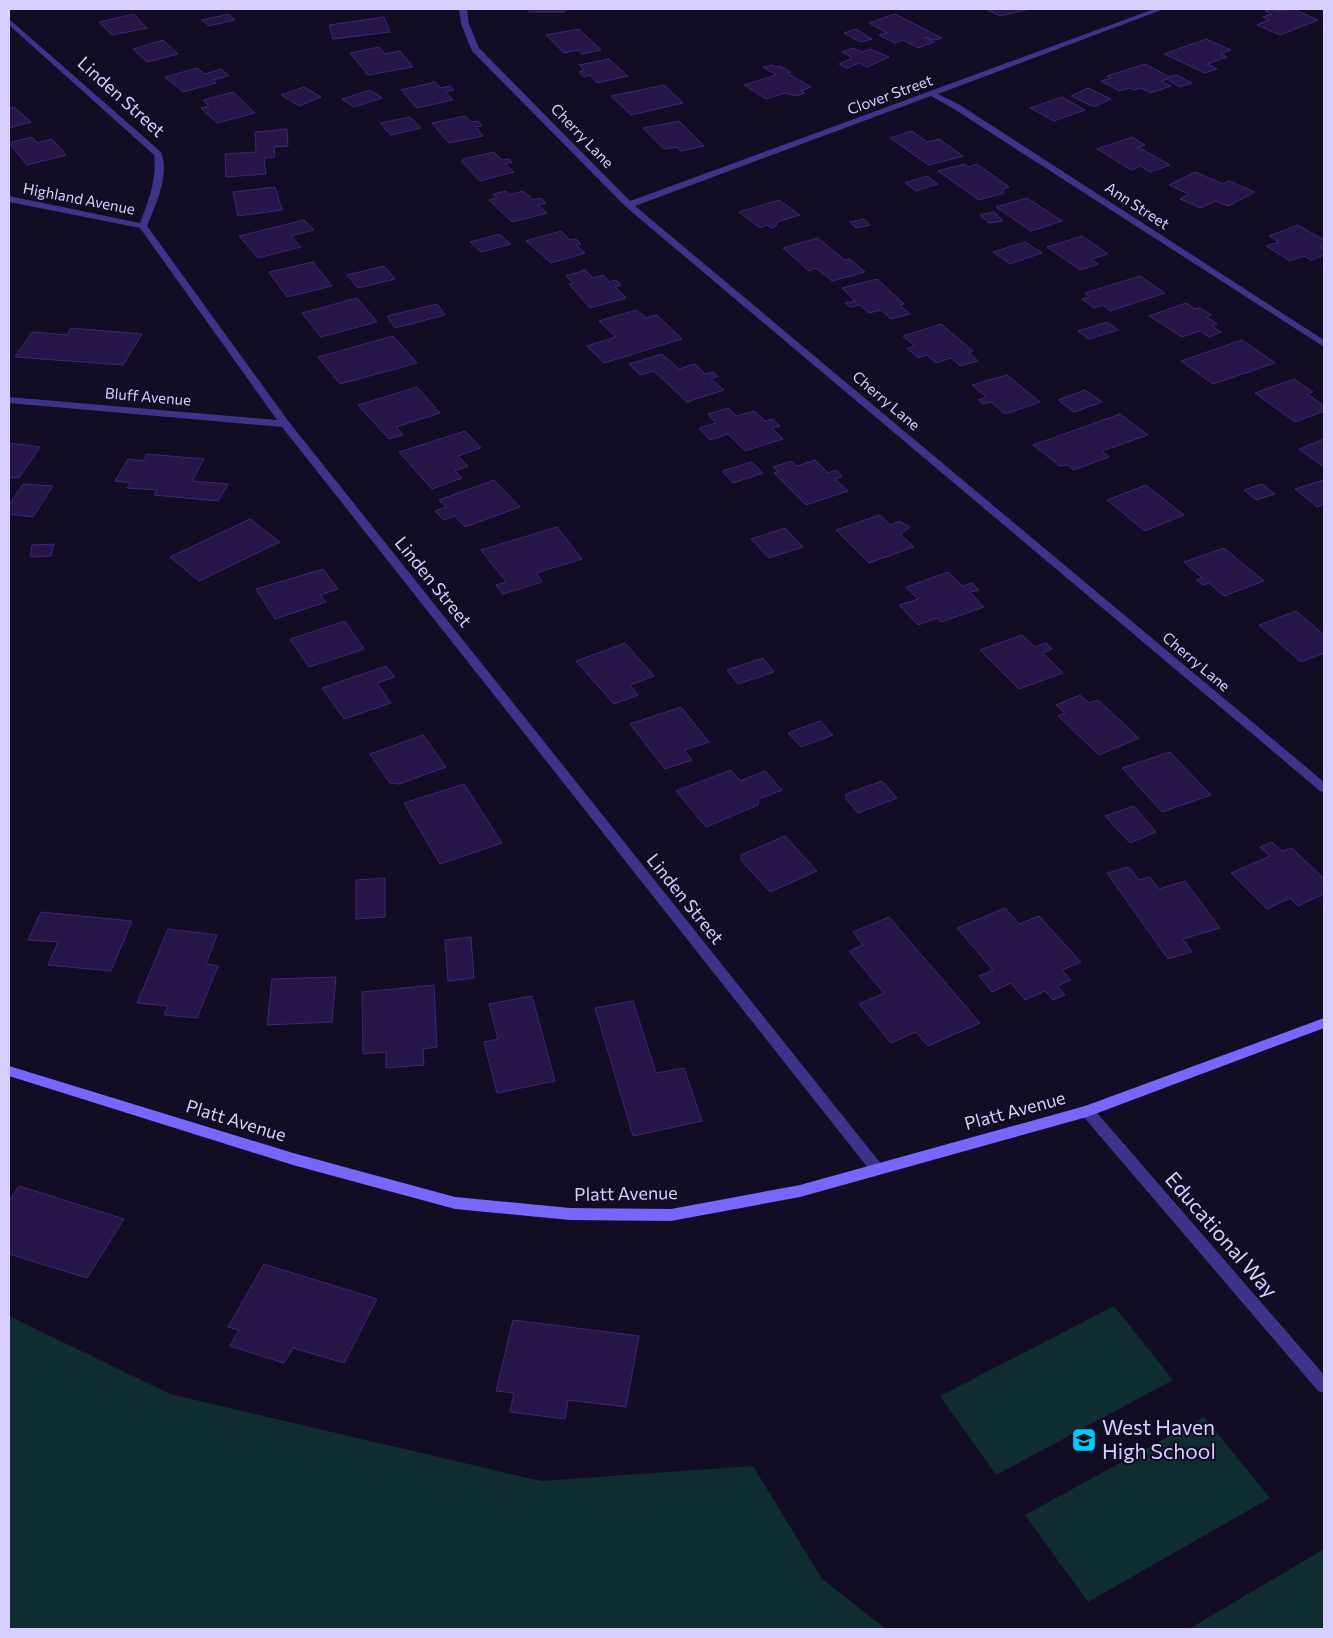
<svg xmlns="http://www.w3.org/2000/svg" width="1333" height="1638" viewBox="0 0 1333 1638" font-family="Commissioner,sans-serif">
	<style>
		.green { fill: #0f2d2f }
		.building { fill: #251647; stroke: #3d2675 }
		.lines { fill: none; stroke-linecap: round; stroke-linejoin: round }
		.street { fill: #3d3388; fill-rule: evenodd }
		.secondary { fill: #7866ff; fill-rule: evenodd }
		.labels { text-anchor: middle; stroke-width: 4; stroke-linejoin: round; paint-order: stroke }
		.far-street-label { font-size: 15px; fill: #d9cfff; stroke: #120c24 }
		.street-label { font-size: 18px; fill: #d9cfff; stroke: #120c24 }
		.near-street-label { font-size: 21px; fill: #d9cfff; stroke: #120c24 }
		.near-poi-label { font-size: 21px; fill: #d9cfff; stroke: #120c24; text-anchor: start }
	</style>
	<rect width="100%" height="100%" fill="#120c24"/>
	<path class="green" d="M1114 1306 1173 1380 996 1475 940 1396Z
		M9 1316 170 1394 541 1481 753 1466 822 1579 886 1629H9Z
		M1204 1417 1270 1498 1088 1602 1025 1515Z
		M1324 1549V1629H1189Z"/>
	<path class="building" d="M529 9H565V12H529Z
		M985 9H1030L1000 16Z
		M1272 9 1279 11 1293 9 1318 20 1280 35 1257 25 1269 20 1263 17 1272 14 1265 11Z
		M134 14 147 28 112 35 99 22Z
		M229 14 235 20 209 26 202 20Z
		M895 14 942 38 934 40 924 37 934 42 918 48 903 40 895 43 879 35 887 33 869 23Z
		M384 17 390 32 333 39 329 25Z
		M579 29 601 50 582 54 579 50 564 53 546 35Z
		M856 29 872 39 860 42 844 33Z
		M1206 39 1231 50 1220 54 1227 57 1207 64 1217 69 1205 73 1164 54Z
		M163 40 178 54 147 62 133 49Z
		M379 47 385 54 400 51 413 67 368 75 350 53Z
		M853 48 862 52 870 49 889 57 867 67 859 63 847 68 839 64 851 59V57L842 52Z
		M609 59 628 76 597 83 590 75 584 77 579 72 584 70 579 65Z
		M1145 64 1170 77 1177 75 1192 83 1180 87 1167 79 1161 81 1171 86 1150 93 1141 88 1134 90 1130 88 1119 91 1101 81 1111 78 1107 76Z
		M772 65 776 67 780 66 791 72 787 73 811 87 801 91 805 93 796 96 785 93 766 99 744 85 776 75 763 67Z
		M197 68 205 74 221 69 229 76 213 80 216 83 183 92 165 77Z
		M435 82 441 88 450 86 454 90 445 92 453 100 417 108 401 90Z
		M664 85 683 103 631 115 611 96Z
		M304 87 321 97 299 106 281 95Z
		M1088 88 1111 99 1094 107 1071 96Z
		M370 90 382 98 354 107 342 99Z
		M233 92 255 113 217 123 201 108 209 106 203 100Z
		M1062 97 1085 110 1054 121 1030 108Z
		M14 107 31 122 9 128V108Z
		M465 116 471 122 478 121 482 126 476 127 483 136 449 143 432 123Z
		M410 117 421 128 391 135 380 123Z
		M679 121 704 146 681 151 677 147 664 149 643 128Z
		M287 129 288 146 274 147 275 157 264 158 266 174 226 177 225 154 256 152 255 132Z
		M912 131 927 142 939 139 963 156 929 165 890 138Z
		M32 137 37 143 52 139 66 155 27 165 9 143Z
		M1132 137 1145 145 1138 147 1170 165 1150 172 1141 166 1131 170 1097 149Z
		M494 152 502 160 508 159 512 162 505 164 514 172 480 181 462 162 463 159Z
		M964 164 968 167 977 164 1009 187 1003 189 1004 193 979 200 938 171Z
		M1195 172 1223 184 1229 181 1255 192 1228 206 1215 201 1201 208 1180 199 1189 194 1169 185Z
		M927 176 938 184 916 191 905 183Z
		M275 187 282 210 238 216 233 192Z
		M506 191 509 195 523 191 533 200 541 198 546 203 538 205 547 213 512 222 489 200 497 198 493 194Z
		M1027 198 1062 221 1031 231 996 207Z
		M779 200 800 215 777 222 776 226 771 228 767 225 760 228 739 212Z
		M994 212 1003 221 989 223 980 215Z
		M864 219 870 225 856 228 850 222Z
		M304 220 314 230 291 236 301 247 258 258 239 236Z
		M1298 225 1324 240V245L1320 247 1324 249V255L1311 260 1304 256 1290 261 1266 246 1279 242 1269 236Z
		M561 231 570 240 576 239 581 244 576 245 585 253 551 263 526 241Z
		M499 234 511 244 481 252 470 242Z
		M1082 236 1108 254 1091 259 1098 264 1080 270 1047 247Z
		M818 238 845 260 850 259 865 272 832 281 816 268 809 271 783 248Z
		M1025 242 1042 253 1010 264 993 252Z
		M313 262 332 286 287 297 269 272Z
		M384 266 395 279 358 288 347 275Z
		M585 270 593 278 603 275 609 282 616 280 621 285 615 287 626 298 590 308 569 284 573 283 566 276Z
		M1140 276 1165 293 1110 311 1103 305 1094 308 1082 299 1090 297 1085 293Z
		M877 279 904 304 900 305 910 314 891 319 881 310 869 313 860 305 850 307 845 303 855 301 842 288Z
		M357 298 377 322 321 337 302 313Z
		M1186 303 1195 309 1200 308 1211 315 1207 317 1217 324 1212 326 1221 332 1209 337 1200 331 1182 337 1149 316Z
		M437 304 445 315 395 328 387 316Z
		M636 310 646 318 657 315 682 339 604 363 587 346 616 337 599 321Z
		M1107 322 1118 330 1089 339 1078 331Z
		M941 324 973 351 969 353 978 361 960 366 951 358 936 363 927 355 918 358 907 348 915 346 903 336Z
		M71 328 142 334 123 365 15 357 32 332 67 335Z
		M393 336 417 363 340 384 318 357Z
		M1242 340 1275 363 1213 384 1181 361Z
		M662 354 679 369 695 364 705 374 713 372 718 376 711 379 724 390 687 402 654 371 640 375 629 364Z
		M1007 375 1040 402 1005 414 991 402 983 404 978 400 986 397 972 385Z
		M1294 379 1313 392 1307 394 1324 406V411L1295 422 1255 393Z
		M417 387 440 413 396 427 403 435 389 439 358 405Z
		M1085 390 1102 402 1074 412 1058 400Z
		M728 408 736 416 754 411 765 421 772 419 780 426 772 428 783 439 745 451 728 434 710 440 699 428 716 423 708 414Z
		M1120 414 1148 435 1102 451 1109 457 1073 470 1068 465 1060 466 1033 445Z
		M465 431 481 448 458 456 468 466 455 471 462 478 432 489 399 452Z
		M1324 439V467L1299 449Z
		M9 443 40 447 19 478 9 477Z
		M147 454 204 459 192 481 228 484 218 501 154 495 157 490 127 488 131 483 115 481 128 459 143 461Z
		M815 460 828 473 836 470 842 476 835 479 848 491 806 505 774 473 778 472 773 467 791 461 797 466Z
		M752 462 763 473 733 483 722 471Z
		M494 480 520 507 465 527 455 516 444 520 435 511 446 507 439 500Z
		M1323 480 1324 481V504L1317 507 1295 489Z
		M23 484 53 486 33 517 9 514V505Z
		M1262 484 1275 494 1256 500 1244 490Z
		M1146 485 1184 515 1145 531 1107 500Z
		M880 515 890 525 899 521 910 527 900 534 914 547 869 563 836 530Z
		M250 519 280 542 199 581 170 557Z
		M557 527 582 559 536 573 542 582 503 594 496 585 506 582 481 550Z
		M785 528 803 547 769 558 751 539Z
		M54 544 51 556 30 557 32 545Z
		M1224 548 1264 581 1224 596 1209 583 1203 585 1196 580 1202 578 1184 562Z
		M323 569 338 589 320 595 326 602 275 619 256 589Z
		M948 572 962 586 972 583 979 590 970 592 984 607 941 622 937 618 918 625 899 605 918 599 906 587Z
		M1296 611 1324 635V653L1301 662 1259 625Z
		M345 621 364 649 309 667 290 639Z
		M1022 635 1035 647 1046 643 1052 649 1043 653 1063 673 1019 689 980 650Z
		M625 643 654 676 630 685 638 695 614 704 576 661Z
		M763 658 774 672 738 684 727 670Z
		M386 666 395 677 377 683 391 703 344 719 322 688Z
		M1080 695 1089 703 1098 700 1139 738 1099 755 1058 716 1065 713 1056 705Z
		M681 707 709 742 684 750 692 760 665 769 630 724Z
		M820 721 833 735 801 747 788 733Z
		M423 735 446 767 399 784 390 783 370 754Z
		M1170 752 1211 795 1162 812 1122 768Z
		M731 770 740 781 765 771 782 790 759 799 758 805 706 827 676 791Z
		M882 781 897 798 858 813 846 799V794Z
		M464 784 502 843 440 864 404 803Z
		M1134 806 1156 832 1130 843 1105 816Z
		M785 836 817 871 770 892 741 860V855Z
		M1272 842 1282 851 1292 848 1324 879V894L1298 906 1290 898 1267 909 1231 873 1270 856 1260 847Z
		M1129 867 1139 880 1150 877 1159 889 1185 881 1220 928 1183 939 1192 952 1168 959 1107 873Z
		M385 878V917L356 919V880Z
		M1005 908 1019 924 1039 916 1081 962 1062 970 1071 980 1057 986 1065 995 1053 1000 1045 991 1025 1000 1011 983 992 992 979 976 993 970 957 928Z
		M41 912 132 921 111 971 48 965 58 942 28 940Z
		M889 917 980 1023 928 1046 916 1032 891 1043 859 1004 884 993 849 951 863 945 853 932Z
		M168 929 217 935 206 964 218 966 197 1018 164 1015 168 1006 137 1003Z
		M471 937 474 978 448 981 445 940Z
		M336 977 332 1022 267 1025 272 979Z
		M434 985 437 1047 423 1049 424 1065 386 1068V1052L363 1054 362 992Z
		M532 996 555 1081 497 1093 484 1042 498 1039 489 1004Z
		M633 1001 656 1073 684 1068 702 1121 633 1136 595 1008Z
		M19 1186 124 1219 87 1278 9 1254V1201Z
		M264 1264 377 1299 344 1363 293 1348 284 1363 230 1346 239 1330 228 1327Z
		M513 1320 639 1336 626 1407 568 1400 565 1419 510 1412 514 1393 496 1391Z"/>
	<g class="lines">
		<path class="street" d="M459 9H467L469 24 479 48 630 201 1154 9H1164L938 94 960 105 1324 340V347L954 109 931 96 635 206 1324 782V792L1320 791 626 207 472 51 461 24Z
			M9 19 161 152C170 175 156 204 147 226L289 422 882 1165 884 1169 882 1173 877 1175 872 1173 282 427 9 403V397L277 420 140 228 9 202V196L140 223C149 200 157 179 154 155L9 25Z
			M1087 1105 1092 1107 1324 1375V1393L1318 1391 1082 1115 1080 1111 1082 1107Z"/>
		<path class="secondary" d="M1324 1018V1028L1087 1117 800 1197 671 1221 570 1220 455 1209 293 1165 9 1076V1066L293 1153 455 1197 570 1208 671 1209 800 1185 1085 1106Z"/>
	</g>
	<defs>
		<symbol id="school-square" viewBox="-11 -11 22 22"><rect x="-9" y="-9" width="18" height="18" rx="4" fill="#00cbfa" stroke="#120c24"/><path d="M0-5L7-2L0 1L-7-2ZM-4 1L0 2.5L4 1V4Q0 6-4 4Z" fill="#111"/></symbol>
	</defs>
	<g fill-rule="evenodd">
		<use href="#school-square" x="1070" y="1426" width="28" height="28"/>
	</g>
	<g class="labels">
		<g class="far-street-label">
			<text transform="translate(890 95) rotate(-20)" y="5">Clover Street</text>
			<text transform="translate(582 136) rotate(46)" y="5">Cherry Lane</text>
			<text transform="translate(79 199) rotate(11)" y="5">Highland Avenue</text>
			<text transform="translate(1137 206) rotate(33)" y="5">Ann Street</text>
			<text transform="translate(148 397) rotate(5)" y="5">Bluff Avenue</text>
			<text transform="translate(886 401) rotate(40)" y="5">Cherry Lane</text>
			<text transform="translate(1196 662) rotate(40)" y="5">Cherry Lane</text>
		</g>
		<g class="street-label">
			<text transform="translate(121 97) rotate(42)" y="6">Linden Street</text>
			<text transform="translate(433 582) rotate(51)" y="6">Linden Street</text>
			<text transform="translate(685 899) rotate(51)" y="6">Linden Street</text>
			<text transform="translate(1015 1111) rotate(-15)" y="6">Platt Avenue</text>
			<text transform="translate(236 1121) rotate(17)" y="6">Platt Avenue</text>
			<text transform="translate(626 1194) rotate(-1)" y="6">Platt Avenue</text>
		</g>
		<g class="near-street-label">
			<text transform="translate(1221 1235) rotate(49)" y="7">Educational Way</text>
		</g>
		<g class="near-poi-label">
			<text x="1102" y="1435">West Haven<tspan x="1102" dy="24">High School</tspan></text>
		</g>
	</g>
	<rect width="1333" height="1638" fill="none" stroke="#d9cfff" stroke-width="20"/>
</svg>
